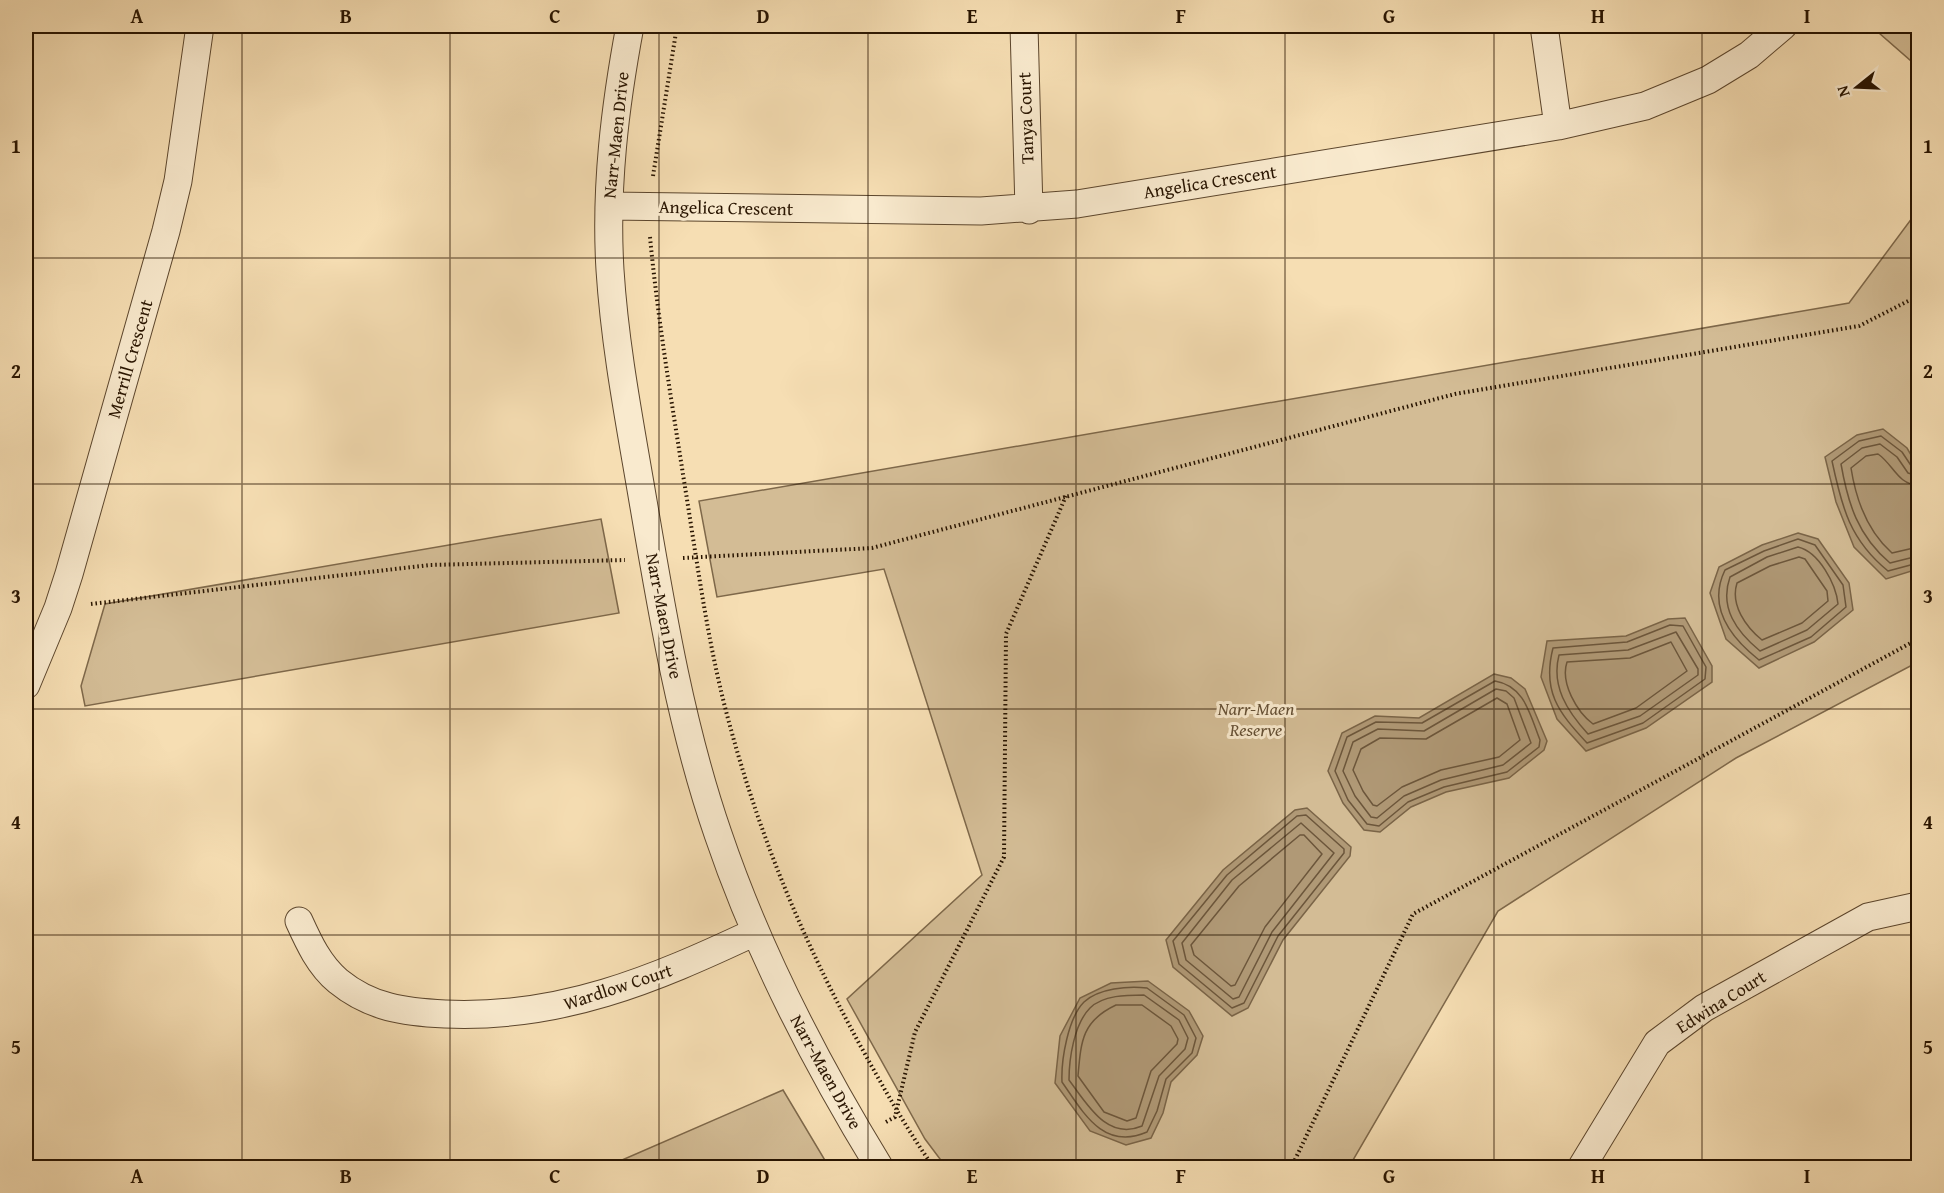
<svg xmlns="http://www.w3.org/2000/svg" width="1944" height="1193" viewBox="0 0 1944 1193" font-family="'Gentium Book Plus',serif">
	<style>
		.green { fill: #d3bc95; stroke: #7e684a; stroke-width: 1.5 }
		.water { fill: #b09976; stroke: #7a6447; stroke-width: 1.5 }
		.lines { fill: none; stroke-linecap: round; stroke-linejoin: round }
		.shore { stroke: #6c563b; stroke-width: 1.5 }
		.street-casing { stroke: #5c462d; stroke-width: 29 }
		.path { stroke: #281400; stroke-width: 4; stroke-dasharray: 1.5 3; stroke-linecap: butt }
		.street { stroke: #f9eace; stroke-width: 27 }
		.grid { fill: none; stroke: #281400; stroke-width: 1.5; stroke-opacity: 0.55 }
		.labels { text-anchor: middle; stroke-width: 6; stroke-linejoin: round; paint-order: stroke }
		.street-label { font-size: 18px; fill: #281400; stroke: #f9eace }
		.park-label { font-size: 18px; font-style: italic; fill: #644f34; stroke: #f9eace }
		.neatline { fill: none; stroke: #281400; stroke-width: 2 }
		.grid-label { font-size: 20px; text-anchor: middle; font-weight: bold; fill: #281400 }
	</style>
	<rect width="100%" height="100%" fill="#f6deb3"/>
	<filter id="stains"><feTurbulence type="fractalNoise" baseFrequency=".00333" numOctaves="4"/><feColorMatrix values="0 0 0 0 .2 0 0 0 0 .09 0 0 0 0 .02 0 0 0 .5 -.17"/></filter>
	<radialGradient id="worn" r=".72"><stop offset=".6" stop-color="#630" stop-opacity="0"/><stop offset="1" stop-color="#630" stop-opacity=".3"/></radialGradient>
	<path class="green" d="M1871 26H1918V67Z
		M1918 210V662L1736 758 1498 911 1349 1167H946L925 1139 847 999 982 875 884 569 717 597 699 501 1849 303Z
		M601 519 619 613 85 706 81 686 105 604Z
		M783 1090 829 1167H606Z"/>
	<path class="water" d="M1883 429 1907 448 1918 467V569L1886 579 1854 547 1836 502 1825 457 1857 435Z
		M1798 533 1818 539 1849 583 1853 610 1814 642 1759 668 1726 639 1710 593 1719 567 1762 545Z
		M1685 618 1712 666V682L1646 728 1586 751 1557 719 1541 677 1547 641 1626 636 1668 619Z
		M1494 674 1511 678 1525 689 1547 741 1544 750 1509 778 1446 792 1411 807 1380 832 1364 830 1343 803 1328 771 1342 733 1375 716 1419 718Z
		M1307 808 1351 847 1350 856 1283 940 1248 1008 1232 1016 1173 967 1166 940 1223 870 1295 810Z
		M1148 981 1189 1011 1203 1036 1197 1055 1171 1082 1163 1113 1151 1138 1126 1145 1090 1131 1055 1083 1060 1036 1080 998 1111 983Z"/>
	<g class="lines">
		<path class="shore" d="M1918 469 1912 467 1902 452 1881 436 1859 441 1832 461C1842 508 1850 540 1888 571L1918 563
			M1918 476 1908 473 1897 457 1880 444 1862 448 1841 464C1848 504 1858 536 1890 563L1918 556
			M1918 485C1898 485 1893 464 1878 454L1866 456 1851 468C1856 500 1867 531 1892 553L1918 547
			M1798 539 1815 545 1843 585 1846 607 1811 637 1759 660C1731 638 1707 607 1725 570L1764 551Z
			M1798 547C1819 552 1836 584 1838 604L1807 630 1760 651C1737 632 1719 608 1730 577L1767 557Z
			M1799 557 1805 559 1827 591 1828 601 1802 623 1762 640C1746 627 1730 605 1737 583L1770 566Z
			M1670 625 1683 626 1706 667 1705 679 1643 723 1587 743C1558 712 1542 691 1553 648L1627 642Z
			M1676 632 1698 669V675L1640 716 1588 734C1567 711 1551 686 1559 655L1628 650Z
			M1671 642 1687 671 1636 708 1593 724C1577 712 1560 683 1567 662L1630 658Z
			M1495 681C1525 686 1530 715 1540 740L1539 747 1507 772 1444 787 1408 802 1379 826 1367 824 1348 800 1335 771 1347 737 1376 722 1422 723Z
			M1496 689 1506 691 1514 698 1531 743 1503 765 1441 780 1404 796 1377 818 1371 817 1355 796 1343 771 1353 742 1378 729 1424 731Z
			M1497 698 1507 704 1520 740 1499 757 1441 770 1402 787 1377 806 1373 805 1363 791 1353 770 1361 749 1380 738 1426 739Z
			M1306 815 1344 849V853L1278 936 1244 1003 1232 1008 1179 964 1173 941 1227 875 1297 816Z
			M1301 823 1334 853 1272 932 1239 997 1233 999 1186 960 1182 943 1232 880Z
			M1300 835H1304L1322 854 1265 927 1235 985 1231 986 1194 955 1191 945 1239 886Z
			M1147 988 1184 1015 1196 1038 1192 1053 1166 1079 1157 1111 1147 1132C1103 1151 1083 1112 1062 1082 1061 1060 1068 1018 1084 1002 1099 988 1128 986 1147 988Z
			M1144 995 1179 1020 1188 1038 1185 1049 1159 1076 1142 1126C1107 1141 1087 1104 1069 1080 1069 1059 1074 1024 1090 1008 1103 995 1127 995 1144 995Z
			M1116 1005H1142L1171 1026 1178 1039 1177 1044 1151 1071 1136 1118 1127 1121 1104 1112 1078 1076C1081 1041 1082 1021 1116 1005Z"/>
		<defs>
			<path id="street" d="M630 26C615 106 605 187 610 270 615 348 630 424 643 501 662 613 681 727 718 834 758 952 815 1062 880 1168
				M1024 26 1029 210
				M1544 26 1558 126
				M609 206 981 211 1077 204 1558 126 1645 106 1708 80 1749 55 1783 26
				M26 685 58 608 69 574 166 231 178 181 200 26
				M299 921C309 943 319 965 338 981 371 1008 405 1012 445 1014 560 1019 653 980 755 932
				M1581 1168 1657 1043 1704 1008 1868 917 1918 906"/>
		</defs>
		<use href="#street" class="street-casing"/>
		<path class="path" d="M653 176 677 26
			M650 237C658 321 672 404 685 487 697 561 707 638 726 711 757 830 801 937 860 1045 883 1087 906 1128 934 1168
			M683 558 872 548 1455 394 1859 326 1918 296
			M91 604 430 565 625 560
			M886 1122 895 1117 915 1032 1004 857 1006 634 1066 496
			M1291 1168 1413 914 1918 639"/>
		<use href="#street" class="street"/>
	</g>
	<path class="grid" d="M242 26V1168M450 26V1168M659 26V1168M868 26V1168M1076 26V1168M1285 26V1168M1494 26V1168M1702 26V1168M26 258H1918M26 484H1918M26 709H1918M26 935H1918"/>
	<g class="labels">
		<g class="street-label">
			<text transform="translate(1026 118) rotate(-92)" y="6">Tanya Court</text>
			<text transform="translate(616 135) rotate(-84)" y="6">Narr-Maen Drive</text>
			<text transform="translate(1210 182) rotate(-9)" y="6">Angelica Crescent</text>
			<text transform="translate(726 208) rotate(1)" y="6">Angelica Crescent</text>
			<text transform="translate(130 359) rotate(-74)" y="6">Merrill Crescent</text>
			<text transform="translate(664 616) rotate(79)" y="6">Narr-Maen Drive</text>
			<text transform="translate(618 987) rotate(-18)" y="6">Wardlow Court</text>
			<text transform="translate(1721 1002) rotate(-32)" y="6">Edwina Court</text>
			<text transform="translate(826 1072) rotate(61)" y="6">Narr-Maen Drive</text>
		</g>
		<g class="park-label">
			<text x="1256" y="715">Narr-Maen<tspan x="1256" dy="21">Reserve</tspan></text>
		</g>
	</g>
	<rect width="1944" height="1193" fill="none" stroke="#f6deb3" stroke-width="66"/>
	<g transform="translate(1857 87) rotate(252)" stroke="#f9eace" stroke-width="4.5" paint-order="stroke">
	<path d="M0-4.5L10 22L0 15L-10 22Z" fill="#281400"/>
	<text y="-9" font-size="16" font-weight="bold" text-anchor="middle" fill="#281400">N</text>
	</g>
	<rect x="33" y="33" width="1878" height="1127" class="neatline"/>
	<g class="grid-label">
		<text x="137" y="23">A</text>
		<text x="346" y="23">B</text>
		<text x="555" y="23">C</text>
		<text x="763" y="23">D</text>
		<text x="972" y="23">E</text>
		<text x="1181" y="23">F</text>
		<text x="1389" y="23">G</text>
		<text x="1598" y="23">H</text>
		<text x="1807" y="23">I</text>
		<text x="16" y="153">1</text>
		<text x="1928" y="153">1</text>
		<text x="16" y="378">2</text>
		<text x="1928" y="378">2</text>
		<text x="16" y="603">3</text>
		<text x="1928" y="603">3</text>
		<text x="16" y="829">4</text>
		<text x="1928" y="829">4</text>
		<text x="16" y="1054">5</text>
		<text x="1928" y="1054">5</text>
		<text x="137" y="1183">A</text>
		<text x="346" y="1183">B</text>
		<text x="555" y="1183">C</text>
		<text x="763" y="1183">D</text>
		<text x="972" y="1183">E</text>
		<text x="1181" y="1183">F</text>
		<text x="1389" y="1183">G</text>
		<text x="1598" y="1183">H</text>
		<text x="1807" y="1183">I</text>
	</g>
	<rect width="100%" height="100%" filter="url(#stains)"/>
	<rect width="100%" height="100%" fill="url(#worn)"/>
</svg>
